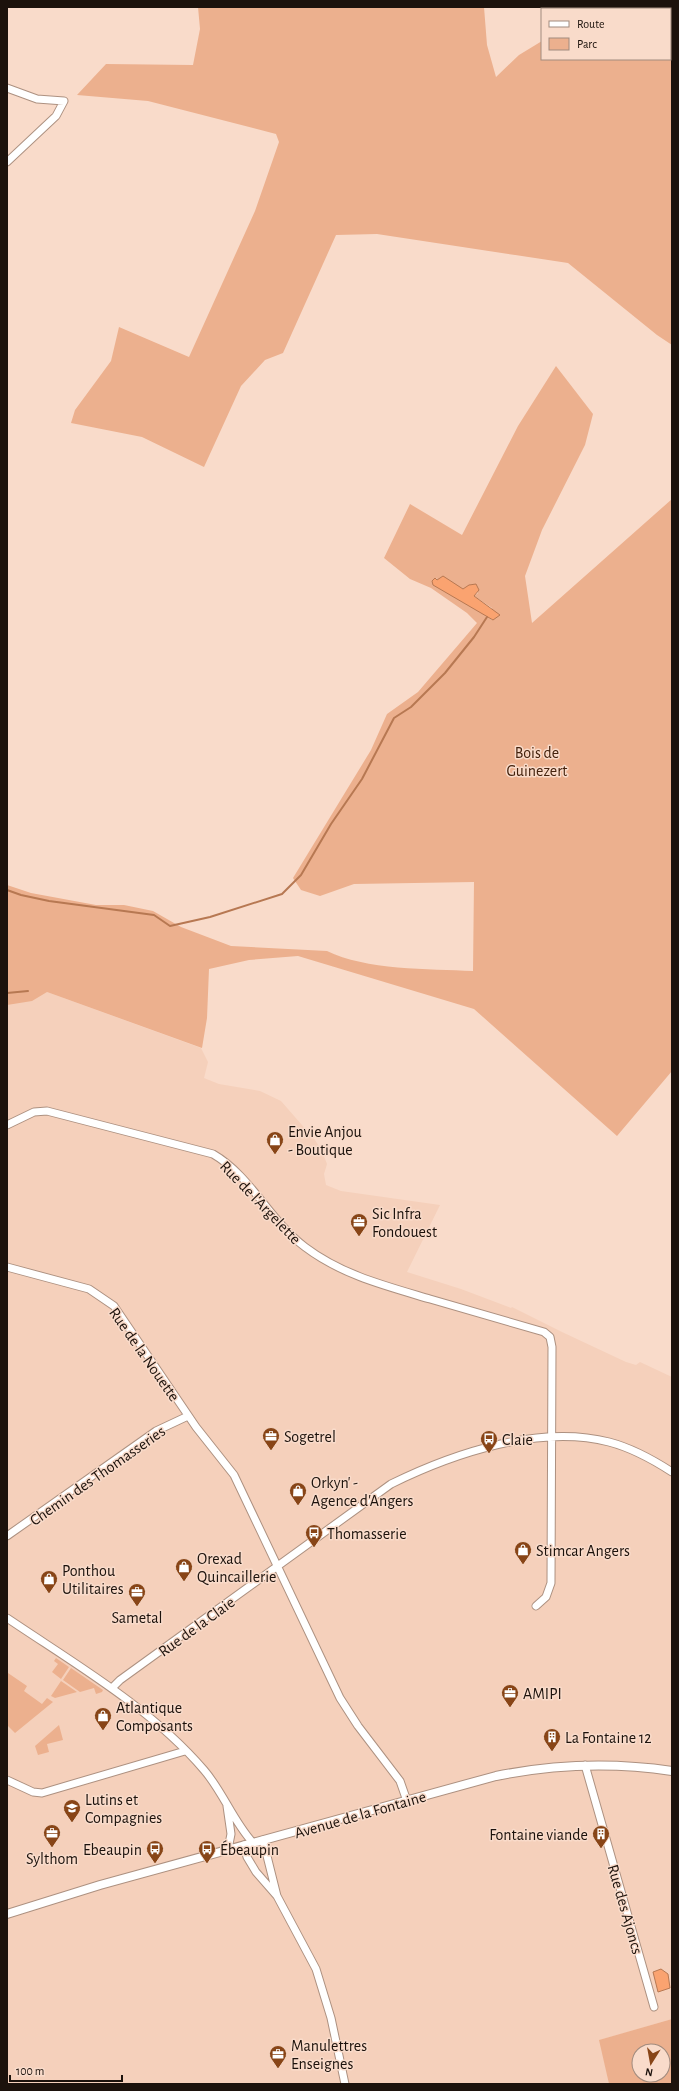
<svg xmlns="http://www.w3.org/2000/svg" width="679" height="2091" viewBox="0 0 679 2091" font-family="'Alegreya Sans',sans-serif">
	<style>
		.built { fill: #f5d0bb }
		.green { fill: #ecb08e; fill-rule: evenodd }
		.water { fill: #faa370; stroke: #b77852 }
		.lines { fill: none; stroke-linecap: round; stroke-linejoin: round }
		.stream { stroke: #b77852; stroke-width: 2 }
		.minor-casing { stroke: #ad9181; stroke-width: 9 }
		.tertiary-casing { stroke: #ad9181; stroke-width: 10 }
		.minor { stroke: #fff; stroke-width: 7 }
		.tertiary { stroke: #fff; stroke-width: 8 }
		.labels { text-anchor: middle; stroke-width: 3; stroke-linejoin: round; paint-order: stroke }
		.park-label { font-size: 16px; fill: #44220d; stroke: #f9dbca }
		.poi-label { font-size: 16px; fill: #1c120c; stroke: #f9dbca; text-anchor: start }
		.street-label { font-size: 16px; fill: #1c120c; stroke: #f9dbca }
	</style>
	<rect width="100%" height="100%" fill="#f9dbca"/>
	<path class="built" d="M7 952 36 988 201 1048 208 1062 204 1078 219 1084 260 1091 281 1101 315 1140 322 1151 327 1164 324 1174 326 1185 341 1191 440 1205 407 1272 461 1289 511 1308 512 1307 562 1332 626 1362 636 1365 640 1362 672 1377V2019L600 2040 609 2084H7Z"/>
	<path class="green" d="M198 7H484L487 45 496 77 519 55 542 41V59H670V9H589L590 7H672V345L657 335 568 263 377 234 336 235 283 353 265 360 241 386 204 467 142 437 71 423 75 410 111 361 119 327 189 357 255 211 279 142 276 134 148 101 77 95 106 64 193 65 200 29Z
		M556 366 593 414 585 445 542 530 525 576 532 623 672 499V1071L617 1136 474 1009 298 956 249 960 209 969 207 1018 202 1048 47 992 32 1001 7 1005V885L31 893 96 905H124L153 911 181 927 231 946 327 951C365 970 429 969 473 971L474 882 354 884 320 896 301 890 293 878 371 750 387 714 418 692 477 623 467 613 431 588 410 579 384 558 410 504 462 535 518 426ZM435 578 463 589 472 584 478 593 474 596 492 608V620Z
		M56 1658 69 1667 61 1679 52 1672 58 1664 54 1661Z
		M71 1668 103 1690 102 1692 96 1694 94 1688 80 1692 63 1680Z
		M8 1673 27 1686 24 1691 42 1704 47 1698 53 1702 15 1733 7 1725Z
		M61 1681 77 1692 55 1698 51 1696Z
		M59 1725 63 1740 47 1744 49 1752 38 1755 35 1746Z
		M672 2019V2084H609L599 2040ZM639 2051H663V2075H639Z"/>
	<path class="water" d="M443 576 463 589 469 585 476 584 479 590 474 596 500 615 493 620 433 585 432 581 435 578 437 580Z
		M661 1969 668 1974 670 1988 658 1992 653 1972Z"/>
	<g class="lines">
		<path class="stream" d="M7 890 21 895 49 901 154 915 170 926 210 917 282 894 301 875 331 824 362 779 394 718 411 707 445 673 474 637 487 617
			M7 993 28 991"/>
		<defs>
			<path id="minor" d="M7 88 37 99 64 101 56 116 7 162
				M7 1125 34 1112 47 1111 213 1154C251 1176 269 1220 305 1247 342 1275 386 1286 430 1299 468 1310 506 1321 544 1332L550 1337 552 1347 551 1583 546 1597 536 1606
				M7 1267 89 1289 114 1306 196 1427 234 1475 340 1698 358 1726 400 1781 407 1801
				M7 1536 156 1431 188 1416
				M7 1618C75 1664 150 1707 204 1770 223 1792 233 1821 253 1843
				M112 1688 120 1680 391 1484C454 1453 540 1424 609 1442 632 1448 652 1459 672 1472
				M585 1765 654 2007
				M7 1780 33 1792 42 1793 185 1751
				M227 1806 231 1834 229 1844 230 1849
				M263 1840 277 1896
				M244 1845 247 1857 256 1872 277 1896 316 1969 331 2018 345 2084"/>
			<path id="tertiary" d="M7 1914 100 1885 496 1776C555 1764 612 1762 672 1771"/>
		</defs>
		<use href="#minor" class="minor-casing"/>
		<use href="#tertiary" class="tertiary-casing"/>
		<use href="#minor" class="minor"/>
		<use href="#tertiary" class="tertiary"/>
	</g>
	<defs>
		<symbol id="shop-pin" viewBox="-11 -11 22 30"><path d="M0 17L-7.5 6A9.5 9.5 0 1 1 7.5 6Z" fill="#884517" stroke="#f9dbca"/><path d="M-5-2.5h2.3a2.7 3.5 0 0 1 5.4 0H5L5.5 6h-11ZM-1.5-2.5h3a1.5 2.3 0 0 0-3 0Z" fill="#fff"/></symbol>
		<symbol id="office-pin" viewBox="-11 -11 22 30"><path d="M0 17L-7.5 6A9.5 9.5 0 1 1 7.5 6Z" fill="#884517" stroke="#f9dbca"/><path d="M-6-3h4V-5.5h4V-3h4V5H-6ZM-1-4.5V-3h2v-1.5ZM-6 0V1H6V0Z" fill="#fff"/></symbol>
		<symbol id="bus-pin" viewBox="-11 -11 22 30"><path d="M0 17L-7.5 6A9.5 9.5 0 1 1 7.5 6Z" fill="#884517" stroke="#f9dbca"/><path d="M-5-6H5V4H4V6H2V4H-2V6H-4V4H-5ZM-3.5-4V0h7V-4ZM-3.5 1.2v1.5H-2V1.2ZM2 1.2v1.5H3.5V1.2Z" fill="#fff"/></symbol>
		<symbol id="building-pin" viewBox="-11 -11 22 30"><path d="M0 17L-7.5 6A9.5 9.5 0 1 1 7.5 6Z" fill="#884517" stroke="#f9dbca"/><path d="M-4-6H4V6H1V3H-1V6H-4ZM-2.5-4.3h1.7v1.8h-1.7ZM.8-4.3h1.7v1.8H.8ZM-2.5-1h1.7V.8h-1.7ZM.8-1h1.7V.8H.8Z" fill="#fff"/></symbol>
		<symbol id="school-pin" viewBox="-11 -11 22 30"><path d="M0 17L-7.5 6A9.5 9.5 0 1 1 7.5 6Z" fill="#884517" stroke="#f9dbca"/><path d="M0-5L7-2L0 1L-7-2ZM-4 1L0 2.5L4 1V4Q0 6-4 4Z" fill="#fff"/></symbol>
	</defs>
	<g fill-rule="evenodd">
		<use href="#shop-pin" x="265" y="1130" width="20" height="27"/>
		<use href="#office-pin" x="349" y="1212" width="20" height="27"/>
		<use href="#office-pin" x="261" y="1426" width="20" height="27"/>
		<use href="#bus-pin" x="479" y="1429" width="20" height="27"/>
		<use href="#shop-pin" x="288" y="1481" width="20" height="27"/>
		<use href="#bus-pin" x="304" y="1523" width="20" height="27"/>
		<use href="#shop-pin" x="513" y="1540" width="20" height="27"/>
		<use href="#shop-pin" x="174" y="1557" width="20" height="27"/>
		<use href="#shop-pin" x="39" y="1569" width="20" height="27"/>
		<use href="#office-pin" x="127" y="1582" width="20" height="27"/>
		<use href="#office-pin" x="500" y="1683" width="20" height="27"/>
		<use href="#shop-pin" x="93" y="1706" width="20" height="27"/>
		<use href="#building-pin" x="542" y="1727" width="20" height="27"/>
		<use href="#school-pin" x="62" y="1798" width="20" height="27"/>
		<use href="#office-pin" x="42" y="1823" width="20" height="27"/>
		<use href="#building-pin" x="591" y="1824" width="20" height="27"/>
		<use href="#bus-pin" x="145" y="1839" width="20" height="27"/>
		<use href="#bus-pin" x="197" y="1839" width="20" height="27"/>
		<use href="#office-pin" x="268" y="2044" width="20" height="27"/>
	</g>
	<g class="labels">
		<g class="park-label">
			<text x="537" y="758">Bois de<tspan x="537" dy="18">Guinezert</tspan></text>
		</g>
		<g class="poi-label">
			<text x="288" y="1137">Envie Anjou<tspan x="288" dy="18">- Boutique</tspan></text>
			<text x="372" y="1219">Sic Infra<tspan x="372" dy="18">Fondouest</tspan></text>
			<text x="284" y="1442">Sogetrel</text>
			<text x="502" y="1445">Claie</text>
			<text x="311" y="1488">Orkyn' -<tspan x="311" dy="18">Agence d'Angers</tspan></text>
			<text x="327" y="1539">Thomasserie</text>
			<text x="536" y="1556">Stimcar Angers</text>
			<text x="197" y="1564">Orexad<tspan x="197" dy="18">Quincaillerie</tspan></text>
			<text x="62" y="1576">Ponthou<tspan x="62" dy="18">Utilitaires</tspan></text>
			<text x="137" y="1623" text-anchor="middle">Sametal</text>
			<text x="523" y="1699">AMIPI</text>
			<text x="116" y="1713">Atlantique<tspan x="116" dy="18">Composants</tspan></text>
			<text x="565" y="1743">La Fontaine 12</text>
			<text x="85" y="1805">Lutins et<tspan x="85" dy="18">Compagnies</tspan></text>
			<text x="588" y="1840" text-anchor="end">Fontaine viande</text>
			<text x="142" y="1855" text-anchor="end">Ebeaupin</text>
			<text x="220" y="1855">Ébeaupin</text>
			<text x="52" y="1864" text-anchor="middle">Sylthom</text>
			<text x="291" y="2051">Manulettres<tspan x="291" dy="18">Enseignes</tspan></text>
		</g>
		<g class="street-label">
			<text transform="translate(261 1202) rotate(46)" y="6">Rue de l'Argelette</text>
			<text transform="translate(145 1354) rotate(55)" y="6">Rue de la Nouette</text>
			<text transform="translate(97 1475) rotate(-35)" y="6">Chemin des Thomasseries</text>
			<text transform="translate(196 1626) rotate(-36)" y="6">Rue de la Claie</text>
			<text transform="translate(360 1814) rotate(-16)" y="6">Avenue de la Fontaine</text>
			<text transform="translate(626 1909) rotate(74)" y="6">Rue des Ajoncs</text>
		</g>
	</g>
	<rect width="679" height="2091" fill="none" stroke="#1c120c" stroke-width="16"/>
	<rect x="541" y="8" width="130" height="52" fill="#f9dbca" stroke="#a18b7e"/>
	<rect x="549" y="21" width="20" height="6" fill="#ffffff" stroke="#a18b7e"/>
	<text x="577" y="28" font-size="12" fill="#1c120c">Route</text>
	<rect x="549" y="38" width="20" height="12" fill="#ecb08e" stroke="#a18b7e"/>
	<text x="577" y="48" font-size="12" fill="#1c120c">Parc</text>
	<g transform="translate(651 2063) rotate(191)"><circle r="19" fill="#f9dbca" stroke="#a18b7e"/>
	<path d="M0-3L7 15L0 10L-7 15Z" fill="#884517"/>
	<text y="-6" font-size="11" font-weight="bold" text-anchor="middle" fill="#1c120c">N</text>
	</g>
	<path d="M10 2075v6h112v-6" fill="none" stroke="#1c120c" stroke-width="2"/>
	<text x="16" y="2075" font-size="12" fill="#1c120c" stroke="#f9dbca" stroke-width="3" paint-order="stroke">100 m</text>
</svg>
